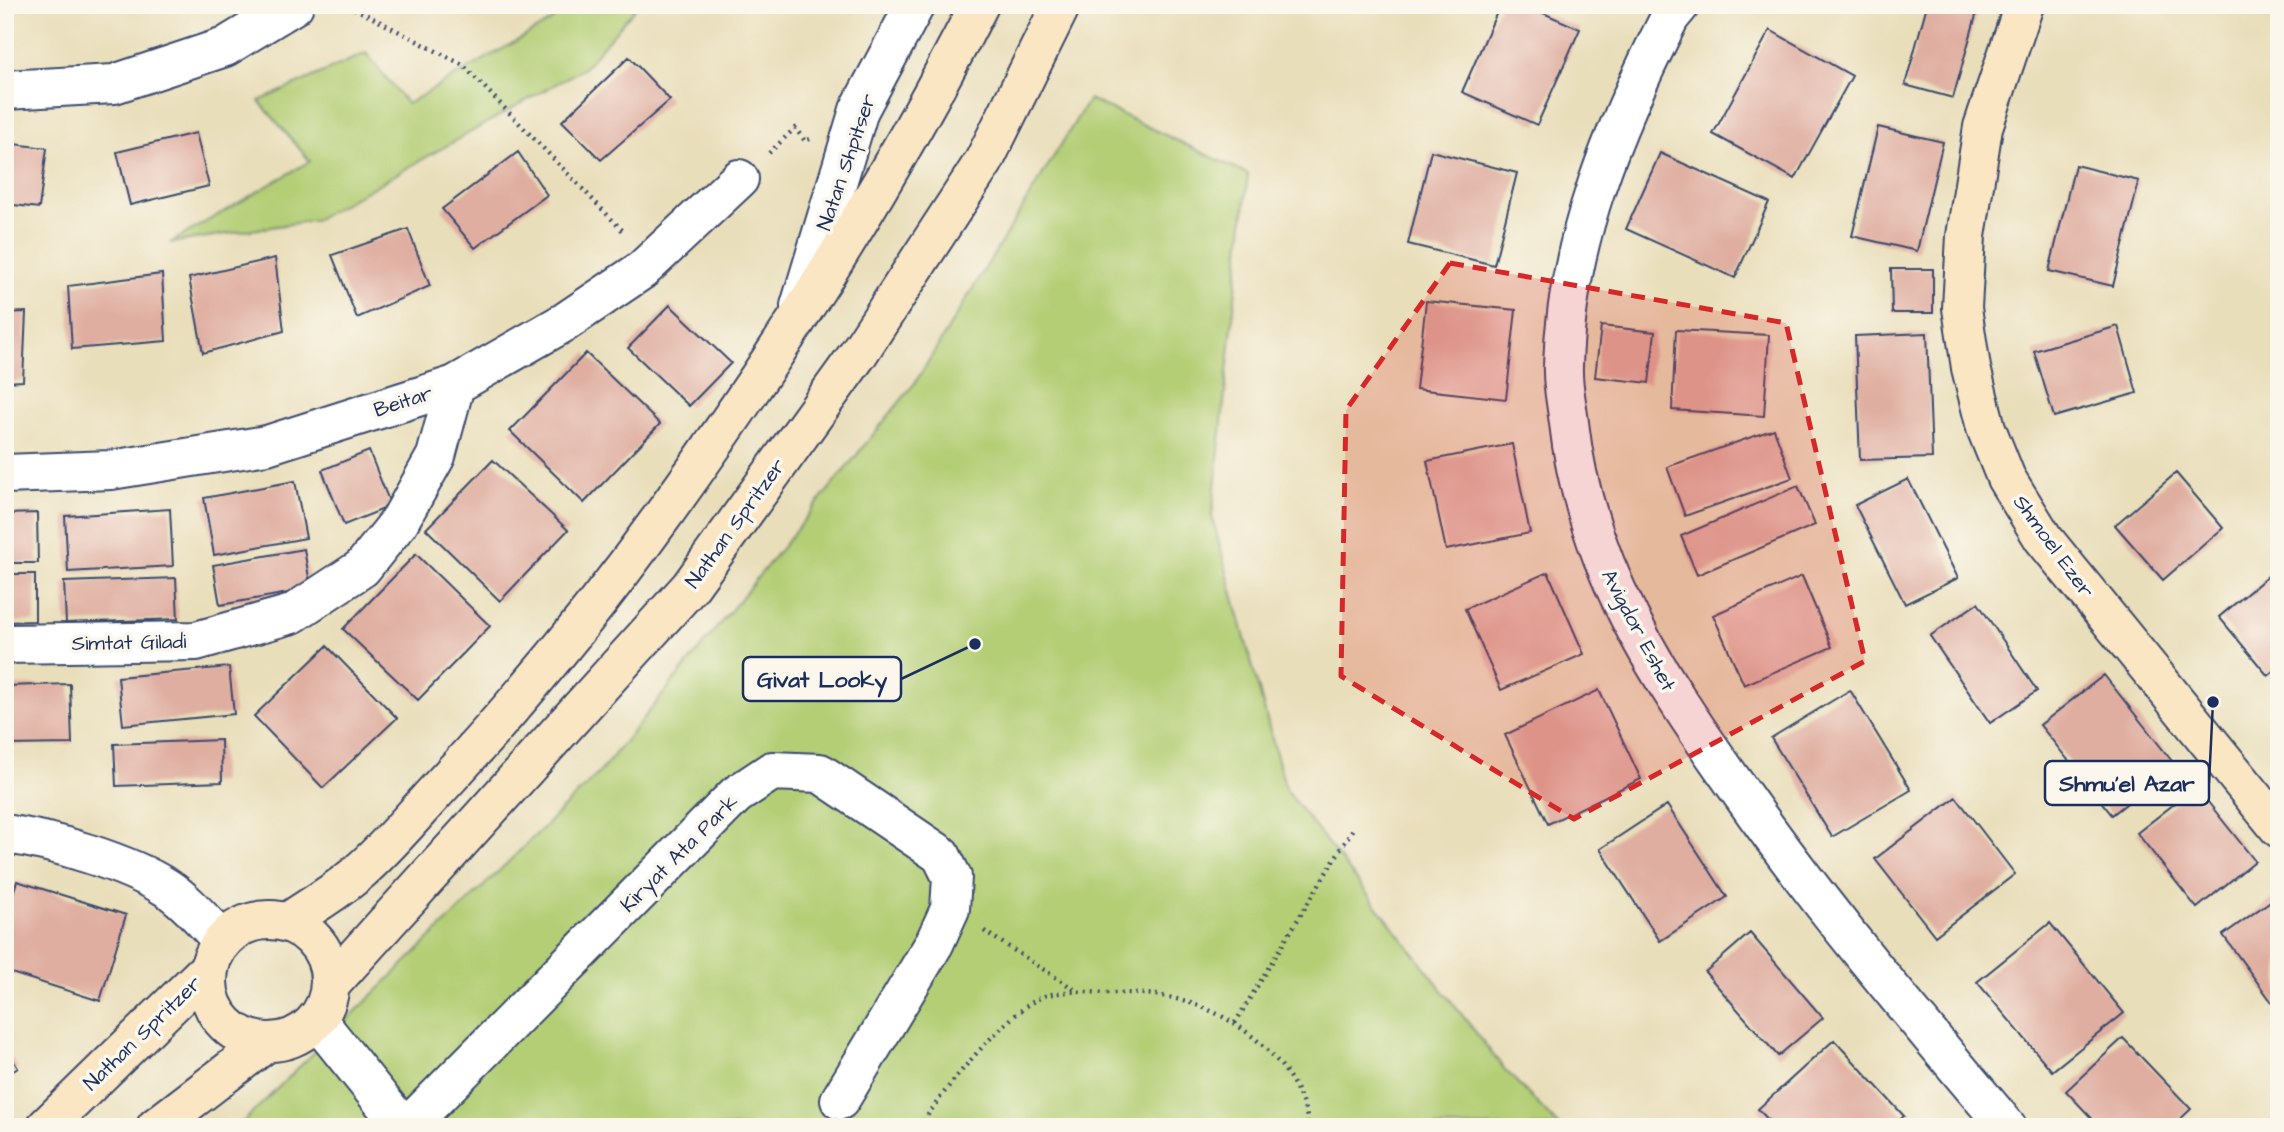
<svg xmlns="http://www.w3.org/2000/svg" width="2284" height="1132" viewBox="0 0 2284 1132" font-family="'Architects Daughter',sans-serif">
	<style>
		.green { fill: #b3ce75; stroke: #677e6a; stroke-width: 2 }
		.building { fill: #dfaea0 }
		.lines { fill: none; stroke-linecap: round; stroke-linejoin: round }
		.street-casing { stroke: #3a496c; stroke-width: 42 }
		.secondary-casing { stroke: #3a496c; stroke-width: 42 }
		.path { stroke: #3a496c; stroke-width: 4.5; stroke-dasharray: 2 5; stroke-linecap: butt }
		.street { stroke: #fff; stroke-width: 38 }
		.secondary { stroke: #fbe6c4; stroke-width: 38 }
		.marked { fill: #d62828; fill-opacity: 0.2; stroke: #d62828; stroke-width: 5; stroke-dasharray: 14 9; stroke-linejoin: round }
		.labels { text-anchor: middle; stroke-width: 7; stroke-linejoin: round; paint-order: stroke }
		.street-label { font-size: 21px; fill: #1b2f5e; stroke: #fbf7ec }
		.leader { fill: none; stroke: #1b2f5e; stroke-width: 2.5 }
		.callout-dot { fill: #1b2f5e; stroke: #fbf7ec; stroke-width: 2.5 }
		.callout { fill: #fbf7ec; stroke: #1b2f5e; stroke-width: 2.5 }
		.callout-label { font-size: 23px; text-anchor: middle; font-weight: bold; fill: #1b2f5e }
	</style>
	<rect width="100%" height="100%" fill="#fbf7ec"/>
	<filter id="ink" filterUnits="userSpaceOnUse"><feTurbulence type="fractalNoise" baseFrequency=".0143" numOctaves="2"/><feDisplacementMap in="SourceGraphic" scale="14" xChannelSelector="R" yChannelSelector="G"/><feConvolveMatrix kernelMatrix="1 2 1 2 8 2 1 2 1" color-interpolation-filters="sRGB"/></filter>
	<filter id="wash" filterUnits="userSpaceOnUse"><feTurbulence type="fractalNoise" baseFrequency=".00686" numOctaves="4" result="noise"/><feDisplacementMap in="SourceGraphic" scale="28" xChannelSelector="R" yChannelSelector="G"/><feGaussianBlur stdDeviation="1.57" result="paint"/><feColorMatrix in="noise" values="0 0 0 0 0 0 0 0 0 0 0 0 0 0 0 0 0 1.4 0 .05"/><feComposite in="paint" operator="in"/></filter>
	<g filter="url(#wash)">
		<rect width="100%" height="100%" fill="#e9deba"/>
		<path class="green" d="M565 5H638L584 68 315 220 170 243 310 161 259 101 366 53 407 104 551 21Z
			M1089 99 1248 174 1212 517 1286 790 1506 1071 1560 1127H238L601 771 915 383Z"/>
		<g id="blocks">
			<path class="building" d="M1500 5H1525L1580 29 1537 125 1462 92Z
				M1927 5H1979L1953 98 1905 85Z
				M1770 30 1852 76 1795 179 1713 134Z
				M629 57 670 100 601 160 562 121Z
				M1878 127 1943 142 1917 251 1852 236Z
				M196 133 209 186 130 205 117 152Z
				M5 143 47 148 39 208 5 204Z
				M1431 151 1517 173 1494 265 1408 244Z
				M518 152 547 195 475 248 442 209Z
				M1660 153 1769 202 1735 278 1626 229Z
				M2075 165 2139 181 2113 286 2049 271Z
				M408 229 430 286 357 318 332 255Z
				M275 258 284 331 203 353 189 278Z
				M1891 269H1933V313H1892Z
				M162 274 166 341 72 349 68 286Z
				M1426 301 1516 310 1506 399 1416 389Z
				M670 305 731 363 689 406 628 348Z
				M26 312 23 381 5 382V313Z
				M1601 326 1655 332 1649 383 1595 377Z
				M2118 326 2137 393 2054 417 2034 351Z
				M1676 330 1769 335 1764 416 1672 410Z
				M1927 333 1932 458 1860 460 1855 336Z
				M586 353 660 424 584 503 510 431Z
				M1774 429 1792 478 1685 516 1667 467Z
				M1512 444 1530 533 1446 550 1427 461Z
				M369 451 391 506 344 525 322 470Z
				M493 460 568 530 500 601 426 529Z
				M2176 473 2223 528 2163 580 2115 525Z
				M1908 479 1958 578 1905 604 1855 505Z
				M295 481 306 538 214 555 204 498Z
				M1798 486 1815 525 1697 575 1681 536Z
				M170 509 173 566 68 572 65 516Z
				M37 513 38 563H5V514Z
				M304 549 311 589 220 605 213 565Z
				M416 554 490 626 418 700 343 629Z
				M2279 567V667L2268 676 2219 617Z
				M1548 572 1584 654 1501 690 1465 609Z
				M5 574H35V621L5 622Z
				M1802 576 1832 647 1744 685 1713 615Z
				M176 578 178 619 66 623 64 582Z
				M1978 603 2037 691 1990 723 1930 636Z
				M327 646 397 718 323 788 254 716Z
				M229 667 234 714 123 725 118 677Z
				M2104 675 2175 765 2112 815 2040 725Z
				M70 684 72 744 5 745V686Z
				M1599 690 1641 779 1548 824 1505 735Z
				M1850 690 1911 790 1832 837 1771 738Z
				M221 740 222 782 116 786 114 744Z
				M2196 787 2255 861 2197 908 2137 833Z
				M1956 797 2015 874 1935 936 1875 859Z
				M1667 805 1727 897 1660 941 1600 849Z
				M17 881 126 915 100 1001 5 971V919Z
				M2279 895V1012L2223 935Z
				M2050 923 2124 1013 2052 1071 1977 982Z
				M1750 933 1823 1018 1778 1056 1705 972Z
				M2123 1038 2191 1109 2172 1127H2100L2066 1091Z
				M1834 1040 1904 1116 1892 1127H1775L1758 1109Z
				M5 1048 18 1068 5 1076Z"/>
		</g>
	</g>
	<g filter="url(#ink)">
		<use href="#blocks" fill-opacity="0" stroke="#3a496c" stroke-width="2"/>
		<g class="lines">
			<defs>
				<path id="street" d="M1680 5 1670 17C1614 127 1566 241 1563 366 1562 385 1567 405 1569 423 1585 567 1659 678 1741 793 1823 910 1915 1018 2007 1127
					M5 90 114 84 225 47 294 5
					M800 306 859 110 915 5
					M5 474 111 470 267 445 455 385 565 322 642 270 739 179
					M5 644 196 641 292 614 362 568 399 522 436 456 455 385
					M5 834C52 840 128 863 167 888 187 901 205 923 222 940
					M317 1020 403 1127
					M407 1127 736 795 772 771 820 773 941 855 952 877 950 909 934 944 840 1100"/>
				<path id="secondary" d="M2024 5 1983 127 1966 236 1962 308 1971 368 1986 428 2006 478 2043 538 2279 828
					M208 981a61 61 0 1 1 122 0a61 61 0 1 1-122 0Z
					M288 922C311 906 338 891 359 872 388 847 413 816 439 788 520 701 595 610 664 514 781 352 888 184 979 5
					M331 984 690 587 858 354 984 161 1061 5
					M46 1127 208 969
					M156 1127 267 1042"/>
			</defs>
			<use href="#street" class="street-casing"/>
			<use href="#secondary" class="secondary-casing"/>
			<path class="path" d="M348 5 463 65 624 232
				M769 153 795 128 805 141 810 139
				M984 931 1077 991
				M1235 1023 1354 827
				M920 1127C942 1091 1001 1019 1038 999 1056 989 1086 992 1106 993 1131 993 1156 993 1180 1000 1239 1015 1299 1064 1309 1127"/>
			<use href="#street" class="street"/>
			<use href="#secondary" class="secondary"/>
		</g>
	</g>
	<path class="marked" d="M1450 263 1786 323 1865 661 1574 819 1341 676 1346 410Z"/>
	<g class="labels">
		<g class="street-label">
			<text transform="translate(846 162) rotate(-71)" y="7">Natan Shpitser</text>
			<text transform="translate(403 401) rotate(-18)" y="7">Beitar</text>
			<text transform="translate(735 523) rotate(-54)" y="7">Nathan Spritzer</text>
			<text transform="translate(2054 546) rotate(54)" y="7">Shmoel Ezer</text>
			<text transform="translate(1639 630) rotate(62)" y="7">Avigdor Eshet</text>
			<text transform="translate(129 642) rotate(-1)" y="7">Simtat Giladi</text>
			<text transform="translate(679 853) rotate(-45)" y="7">Kiryat Ata Park</text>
			<text transform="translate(142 1033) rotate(-44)" y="7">Nathan Spritzer</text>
		</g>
	</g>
	<path class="leader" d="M975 644L901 679M2213 702L2209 783"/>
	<g class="callout-dot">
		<circle cx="975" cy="644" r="7"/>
		<circle cx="2213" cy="702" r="7"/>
	</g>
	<g class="callout">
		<rect x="743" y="657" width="158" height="44" rx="7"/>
		<rect x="2045" y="761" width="164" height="44" rx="7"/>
	</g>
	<g class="callout-label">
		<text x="822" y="687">Givat Looky</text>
		<text x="2127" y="791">Shmu'el Azar</text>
	</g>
	<rect width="2284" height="1132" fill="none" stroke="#fbf7ec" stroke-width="28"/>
</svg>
